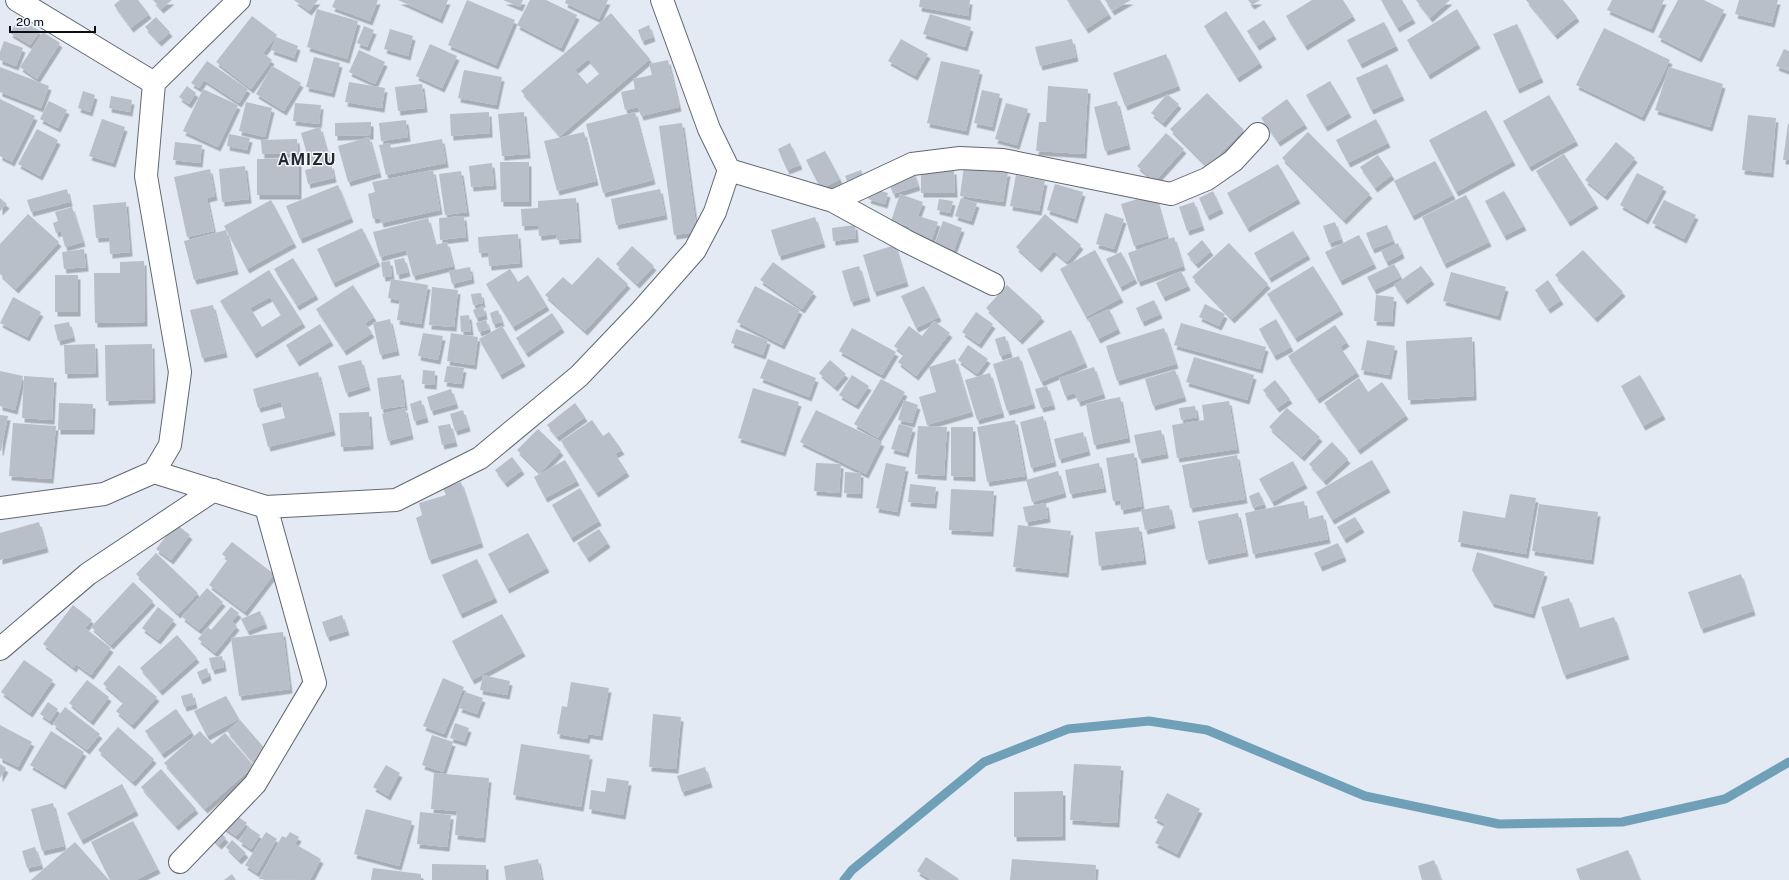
<svg xmlns="http://www.w3.org/2000/svg" width="1789" height="880" viewBox="0 0 1789 880" font-family="'Public Sans',sans-serif">
	<style>
		.lines { fill: none; stroke-linecap: round; stroke-linejoin: round }
		.stream { stroke: #6fa0b8; stroke-width: 9 }
		.building { fill: #b8bfc8; fill-rule: evenodd; filter: url(#shadow) }
		.minor-casing { stroke: #616870; stroke-width: 24 }
		.minor { stroke: #fff; stroke-width: 22 }
		.labels { text-anchor: middle; stroke-width: 3; stroke-linejoin: round; paint-order: stroke }
		.district-label { font-size: 16px; font-weight: bold; letter-spacing: 1px; fill: #242930; stroke: #f1f8ff }
	</style>
	<defs>
		<filter id="shadow"><feDropShadow dx="2.5" dy="4.5" stdDeviation="0" flood-color="#0004"/></filter>
	</defs>
	<rect width="100%" height="100%" fill="#e3eaf4"/>
	<g class="lines">
		<path class="stream" d="M844 880 852 870 984 762 1068 729 1149 721 1207 730 1365 796 1499 824 1622 822 1725 799 1789 762"/>
	</g>
	<path class="building" d="M120 0H138L149 14 131 28 114 5Z
		M153 0H172L161 9Z
		M294 0H318L309 11Z
		M335 0H378L370 21 332 7Z
		M398 0H448L440 19Z
		M467 0 515 20 496 65 448 45Z
		M503 0H523L520 7Z
		M530 0H546L577 15 561 48 517 25Z
		M566 0H608L599 19 565 3Z
		M920 0H970L968 16 919 7Z
		M1067 0H1100L1109 14 1086 29Z
		M1105 0H1131L1112 11Z
		M1248 0H1260L1252 5Z
		M1312 0H1343L1353 16 1305 46 1286 16Z
		M1381 0H1402L1413 19 1397 28Z
		M1416 0H1450L1430 18Z
		M1526 0H1563L1577 17 1555 35Z
		M1612 0H1664L1651 29 1607 10Z
		M1678 0H1704L1724 10 1699 58 1658 37Z
		M1739 0H1778L1772 23 1735 14Z
		M317 9 358 21 347 59 307 47Z
		M1457 9 1478 44 1428 75 1407 40Z
		M1226 11 1260 63 1237 78 1204 26Z
		M611 13 650 59 560 136 521 91ZM588 59 600 73 587 84 575 70Z
		M930 14 971 27 965 47 923 34Z
		M252 16 277 35 263 53 272 60 251 89 216 62Z
		M156 17 170 32 159 42 145 27Z
		M19 18 40 31 30 45 10 33Z
		M1264 20 1274 35 1257 46 1247 31Z
		M1384 22 1396 46 1360 64 1347 40Z
		M1517 24 1541 78 1517 89 1493 34Z
		M649 25 653 37 642 41 638 30Z
		M364 26 374 30 367 47 357 43Z
		M1604 28 1670 60 1642 117 1576 85Z
		M390 29 413 36 408 56 384 49Z
		M43 32 60 43 37 79 20 67Z
		M276 37 298 46 294 58 271 50Z
		M901 39 928 54 915 76 888 61Z
		M1072 39 1076 57 1040 66 1035 47Z
		M4 41 23 48 16 66 0 60V52Z
		M430 44 457 56 442 88 416 76Z
		M1784 49 1789 51V71L1776 66Z
		M359 50 385 62 375 84 349 72Z
		M1166 54 1178 86 1125 106 1113 73Z
		M314 57 340 63 332 93 306 87Z
		M668 60 679 107 641 116 638 107 625 110 621 92 635 89 633 79 652 75 649 64Z
		M207 61 248 89 239 103 204 80 199 88 191 83Z
		M941 61 980 70 966 131 927 123Z
		M1387 64 1402 96 1371 110 1356 78Z
		M272 66 301 83 284 111 256 94Z
		M0 67 49 86 41 108 0 92Z
		M1669 67 1723 84 1710 127 1655 110Z
		M464 70 502 77 496 105 458 98Z
		M1330 81 1349 113 1325 127 1306 95Z
		M349 82 385 88 382 108 345 102Z
		M422 84 425 108 398 111 395 87Z
		M187 86 196 93 189 104 179 97Z
		M1048 86 1088 89 1084 154 1036 151 1039 122H1046Z
		M203 89 238 105 218 147 183 131Z
		M982 90 1000 94 992 127 974 123Z
		M83 91 95 95 90 112 78 108Z
		M1207 93 1244 130 1207 166 1170 129Z
		M1167 94 1179 104 1163 123 1151 113Z
		M1549 95 1576 141 1529 167 1503 121Z
		M111 96 132 100 130 112 109 108Z
		M0 99 35 116 12 162 0 156Z
		M1287 99 1305 124 1278 142 1261 118Z
		M49 101 67 110 58 128 40 119Z
		M1117 101 1128 145 1105 151 1094 107Z
		M246 102 272 108 265 137 239 131Z
		M295 103 321 105 319 124 293 121Z
		M1006 103 1028 109 1017 145 995 139Z
		M1486 110 1513 161 1456 192 1429 140Z
		M489 112 490 133 451 136 450 114Z
		M524 112 528 154 502 156 498 114Z
		M635 112 653 180 603 193 586 124Z
		M1748 115 1776 118 1771 173 1742 170Z
		M102 119 125 127 113 163 89 156Z
		M1376 119 1388 143 1348 163 1336 140Z
		M406 120 408 137 381 141 379 123Z
		M371 122V135L335 136V123Z
		M682 123 697 232 674 235 659 126Z
		M1788 124H1789V160H1783Z
		M320 127 329 159 310 165 301 133Z
		M37 129 58 140 40 176 18 164Z
		M584 132 596 181 557 191 544 141Z
		M1308 132 1370 194 1344 220 1282 158Z
		M1166 133 1184 149 1155 181 1137 166Z
		M229 134 250 138 247 150 227 146Z
		M369 137 379 173 348 182 338 146Z
		M297 139 298 153 262 154 261 140Z
		M442 139 446 163 386 175 379 145 390 143 391 148Z
		M175 142 202 145 200 163 173 160Z
		M1616 142 1635 158 1605 196 1585 180Z
		M790 143 800 165 787 170 778 149Z
		M825 151 840 179 821 189 806 160Z
		M1564 154 1596 204 1568 222 1536 171Z
		M1378 155 1392 175 1375 188 1360 167Z
		M257 159H299V195H257Z
		M1435 161 1453 195 1412 216 1394 181Z
		M500 162H529V202H501Z
		M492 163 494 185 471 187 469 166Z
		M331 164 334 178 308 184 305 170Z
		M1278 164 1298 199 1247 228 1227 193Z
		M245 166 249 199 222 202 219 169Z
		M964 166 1008 172 1003 202 960 196Z
		M210 169 215 196 207 198 214 231 187 237 174 177Z
		M433 170 440 210 381 223 380 218 373 219 368 194 375 192 372 182Z
		M861 170 865 180 849 186 845 176Z
		M954 170 955 193H921V171Z
		M461 171 467 212 445 215 439 174Z
		M913 171 918 186 893 194 888 179Z
		M1637 173 1664 187 1646 220 1620 205Z
		M1016 175 1045 181 1039 211 1010 206Z
		M1055 184 1083 192 1075 219 1047 210Z
		M338 185 351 218 300 239 286 206Z
		M871 188 888 193 885 204 868 199Z
		M67 189 70 202 31 212 27 200Z
		M660 189 665 215 616 225 611 199Z
		M1213 191 1221 209 1207 216 1199 198Z
		M1504 191 1524 226 1504 236 1485 201Z
		M900 194 923 202 918 216 938 222 931 242 907 234 910 227 891 221Z
		M1155 194 1167 236 1134 246 1121 204Z
		M1466 195 1489 242 1444 264 1422 217Z
		M0 198 7 204 0 211Z
		M576 198 579 238 557 240 556 234 539 236 538 225 522 226 521 209 538 208V201Z
		M961 198 977 203 971 221 955 216Z
		M939 199 953 201 950 213 937 210Z
		M271 200 294 243 247 269 224 226Z
		M1664 200 1696 215 1684 239 1652 223Z
		M126 202 130 252 110 254 109 237 96 238 93 205Z
		M1194 202 1202 226 1187 231 1179 207Z
		M72 207 83 242 65 247 61 231 56 233 53 223 58 221 55 212Z
		M1105 213 1124 219 1114 249 1096 244Z
		M28 214 59 242 16 289 0 274V244Z
		M1045 214 1081 245 1067 262 1054 251 1039 268 1016 247Z
		M464 216 466 237 440 240 439 218Z
		M815 217 823 243 779 256 771 230Z
		M428 218 435 245 447 242 453 266 413 276 406 250 380 257 373 232Z
		M943 221 962 228 954 250 935 243Z
		M1335 222 1341 239 1329 243 1323 226Z
		M855 225 856 238 833 241 832 228Z
		M1387 225 1393 241 1372 249 1366 233Z
		M362 228 378 262 333 283 317 249Z
		M226 230 236 270 194 280 184 241Z
		M1293 231 1308 255 1269 278 1254 253Z
		M518 234 520 263 489 266 488 252 479 253 478 237Z
		M1359 235 1374 264 1340 281 1325 252Z
		M1174 237 1183 266 1138 282 1128 253Z
		M1202 240 1211 251 1196 264 1187 254Z
		M1229 243 1268 284 1232 319 1192 277Z
		M1398 243 1402 254 1386 262 1381 251Z
		M895 245 906 282 874 292 863 255Z
		M632 246 654 266 637 284 616 264Z
		M84 249 86 267 64 269 62 252Z
		M1095 250 1121 298 1086 317 1060 269Z
		M1583 250 1623 292 1595 318 1555 275Z
		M1121 252 1135 279 1120 287 1106 259Z
		M598 257 628 284 585 331 545 295 563 277 572 285Z
		M293 258 316 295 297 306 274 269Z
		M404 258 408 272 397 275 394 260Z
		M144 261 145 322 95 323 94 273H120V262Z
		M390 261 392 276 383 277 381 262Z
		M773 262 814 292 802 309 760 280Z
		M1394 264 1401 277 1374 290 1367 277Z
		M859 266 868 297 851 302 842 271Z
		M1313 266 1341 310 1295 338 1267 294Z
		M1421 266 1432 280 1405 300 1394 285Z
		M470 267 472 279 452 284 449 271Z
		M510 269 518 282 528 275 547 306 513 327 486 284Z
		M269 270 303 323 254 354 220 301ZM270 297 281 315 262 327 250 308Z
		M1181 271 1188 286 1163 297 1156 283Z
		M1451 272 1506 287 1498 316 1443 301Z
		M55 275H78V312H55Z
		M391 279 428 285 421 324 397 320 400 300 388 298Z
		M1548 280 1561 300 1548 309 1535 290Z
		M353 285 374 317 365 323 372 333 344 351 316 309Z
		M1007 285 1042 317 1020 340 986 308Z
		M755 286 800 310 782 345 737 322Z
		M924 286 939 317 916 328 901 296Z
		M432 287 458 290 454 327 429 325Z
		M481 293 483 303 473 305 471 294Z
		M1376 295 1394 297 1392 322 1374 321Z
		M13 297 41 312 27 337 0 323Z
		M1154 300 1160 314 1142 322 1136 308Z
		M1205 304 1225 314 1219 326 1199 317Z
		M213 305 225 353 202 358 190 310Z
		M483 306 485 315 476 318 473 310Z
		M1109 309 1118 329 1098 339 1088 319Z
		M498 310 502 322 493 324 490 313Z
		M976 312 993 324 979 344 962 332Z
		M552 313 562 328 526 353 516 338Z
		M469 315 471 331 461 332 460 316Z
		M390 319 397 351 380 355 373 323Z
		M1276 319 1291 347 1274 356 1259 329Z
		M486 320 489 329 479 332 476 323Z
		M934 321 950 333 916 376 898 362 904 354 894 346 909 326 922 336Z
		M69 322 73 337 58 341 54 325Z
		M1181 323 1266 347 1260 369 1174 345Z
		M320 324 331 341 297 362 286 345Z
		M1335 325 1347 342 1340 347 1357 372 1317 399 1288 356Z
		M502 326 523 362 500 375 479 339Z
		M852 328 896 352 882 375 839 351Z
		M1164 328 1176 364 1117 381 1106 346Z
		M736 329 768 340 763 355 731 343Z
		M1071 330 1085 363 1041 382 1027 349Z
		M423 333 443 336 438 360 418 356Z
		M451 333 478 337 474 365 447 361Z
		M1005 336 1010 353 1000 356 995 339Z
		M1472 337 1474 396 1408 400 1406 341Z
		M1367 340 1395 346 1389 375 1361 370Z
		M95 344 96 373 65 374 64 345Z
		M152 344 153 399 106 401 105 345Z
		M968 345 988 359 977 374 958 360Z
		M1019 356 1033 404 1007 411 993 364Z
		M1194 357 1254 375 1247 400 1186 382Z
		M768 359 816 378 809 397 760 378Z
		M955 359 971 412 927 425 919 397 936 392 929 367Z
		M361 360 368 386 346 393 338 366Z
		M830 360 846 374 835 387 819 373Z
		M447 366 464 368 461 384 444 382Z
		M1094 367 1103 394 1078 402 1075 393 1065 396 1059 378Z
		M423 370 435 371 434 385 422 384Z
		M1175 370 1184 397 1153 406 1145 379Z
		M0 371 23 376 15 410 0 406Z
		M318 372 333 431 268 447 262 424 285 418 281 402 258 408 253 389Z
		M990 373 1002 413 977 420 965 380Z
		M401 375 405 406 381 409 377 378Z
		M852 375 869 386 856 405 839 395Z
		M1640 375 1663 415 1643 426 1621 386Z
		M24 376 54 378 52 420 22 418Z
		M1359 378 1368 392 1382 382 1406 415 1358 450 1324 403Z
		M881 379 905 392 878 438 854 424Z
		M1275 380 1290 399 1277 408 1263 390Z
		M1047 386 1053 405 1041 408 1035 389Z
		M753 388 799 402 783 452 738 438Z
		M451 389 456 404 431 411 427 397Z
		M1120 397 1128 438 1094 445 1086 404Z
		M421 400 426 418 414 421 410 404Z
		M904 400 918 405 912 423 898 420Z
		M1229 401 1237 449 1177 458 1172 425 1204 420 1202 405Z
		M59 403 93 404 92 430H58Z
		M575 403 585 417 557 437 547 425Z
		M1195 406 1197 417 1181 420 1179 408Z
		M405 408 411 435 388 441 382 414Z
		M1287 408 1320 437 1302 457 1269 427Z
		M463 410 468 427 455 431 450 414Z
		M816 410 882 442 866 474 800 442Z
		M369 412 371 445 341 447 339 413Z
		M0 415 8 416 1 451H0Z
		M1043 416 1054 462 1031 468 1020 422Z
		M592 420 603 436 609 432 622 450 615 454 627 472 596 493 561 441Z
		M1015 420 1025 476 987 482 977 427Z
		M13 423 56 426 51 479 9 476Z
		M450 424 455 442 442 445 438 426Z
		M899 424 913 428 906 453 891 449Z
		M918 426 947 427 944 476 915 474Z
		M951 427H973V477L951 476Z
		M538 429 561 451 540 473 517 450Z
		M1161 430 1166 454 1139 459 1134 435Z
		M1083 432 1088 451 1059 459 1054 439Z
		M1332 442 1348 459 1324 481 1309 464Z
		M1134 453 1142 506 1121 510 1120 500 1113 501 1106 458Z
		M1237 455 1245 499 1190 508 1182 465Z
		M512 457 522 470 505 483 495 470Z
		M565 460 577 481 545 498 534 477Z
		M1372 460 1388 488 1332 520 1316 492Z
		M1293 461 1305 484 1272 502 1259 479Z
		M816 463 841 464 839 493 814 491Z
		M886 463 906 467 897 512 876 508Z
		M1099 463 1104 488 1070 494 1065 470Z
		M1058 471 1064 493 1032 502 1026 480Z
		M845 472 861 473 860 494 844 493Z
		M461 482 481 543 429 560 416 518 422 515 419 503 446 495 443 488Z
		M910 484 936 487 934 504 908 502Z
		M580 488 599 521 571 538 552 505Z
		M951 489 994 491 991 532 949 530Z
		M1259 492 1264 504 1253 508 1249 496Z
		M1510 494 1536 498 1526 554 1458 542 1463 511 1505 518Z
		M1304 501 1307 519 1323 515 1328 539 1253 554 1245 513Z
		M1046 503 1048 518 1026 522 1023 507Z
		M1539 504 1598 512 1591 560 1532 551Z
		M1169 505 1173 524 1145 530 1141 510Z
		M1238 513 1246 552 1206 560 1198 521Z
		M1355 517 1362 528 1344 539 1337 527Z
		M39 522 46 548 0 560V533Z
		M176 524 190 535 171 560 156 549Z
		M1018 525 1071 531 1066 573 1013 567Z
		M1139 527 1144 560 1099 566 1095 532Z
		M599 529 608 543 587 558 577 543Z
		M528 533 547 568 507 589 488 554Z
		M232 542 274 574 245 612 209 585 228 559 222 554Z
		M1338 543 1344 557 1320 567 1314 553Z
		M1477 552 1545 572 1532 614 1492 603 1472 570Z
		M156 553 198 593 178 614 136 574Z
		M477 559 495 598 460 614 442 575Z
		M1741 574 1753 611 1701 629 1688 592Z
		M133 582 153 601 111 645 91 627Z
		M207 588 223 602 199 630 182 617Z
		M1569 598 1579 628 1614 617 1627 655 1564 675 1541 607Z
		M73 605 92 620 85 628 111 648 91 675 76 664 74 668 43 644Z
		M158 607 174 620 158 640 142 628Z
		M231 607 239 613 232 621 237 626 215 653 198 639 208 627 211 630Z
		M260 611 265 624 247 631 241 619Z
		M502 614 523 652 472 680 452 641Z
		M342 615 347 631 327 637 322 622Z
		M283 632 290 689 239 696 231 638Z
		M177 635 197 658 160 691 140 668Z
		M222 656 224 667 212 670 209 658Z
		M24 660 53 680 30 713 1 692Z
		M119 665 157 697 132 725 116 711 124 702 103 684Z
		M207 668 209 676 200 680 197 672Z
		M483 675 510 681 507 695 480 690Z
		M443 678 464 687 444 734 423 726Z
		M87 680 109 697 91 721 69 703Z
		M571 682 609 688 600 736 588 734 587 739 557 734 562 706 567 707Z
		M465 692 483 698 477 714 459 708Z
		M192 693 195 704 184 707 181 696Z
		M226 696 239 719 207 736 194 711Z
		M48 702 58 709 50 721 40 714Z
		M65 707 100 734 87 750 53 724Z
		M176 709 192 732 162 754 145 731Z
		M653 714 681 717 676 769 649 767Z
		M240 720 267 751 254 763 227 731Z
		M455 723 469 728 464 742 450 738Z
		M0 725 32 742 18 767 0 758Z
		M118 727 154 759 133 782 98 750Z
		M51 731 84 752 63 785 30 765Z
		M200 731 212 744 225 733 254 766 205 809 164 763Z
		M432 735 453 742 443 772 422 765Z
		M521 744 590 755 581 807 513 795Z
		M0 764 6 768 0 778Z
		M1074 764 1121 766 1117 823 1070 820Z
		M386 765 400 773 388 796 373 787Z
		M705 767 710 783 682 792 677 776Z
		M161 769 196 809 176 826 141 787Z
		M434 773 489 778 483 838 455 835 457 811 431 809Z
		M607 778 629 781 623 815 589 809 591 790 605 792Z
		M122 784 136 811 81 840 67 813Z
		M1063 791V836L1014 837V792Z
		M1167 793 1200 809 1177 854 1155 843 1165 824 1154 818Z
		M53 803 64 846 42 851 31 809Z
		M366 809 412 821 399 866 354 854Z
		M420 812 451 815 447 847 417 844Z
		M233 813 247 823 236 836 223 827Z
		M133 821 158 869 136 880H110L91 842Z
		M248 827 260 835 251 849 239 841Z
		M218 830 226 838 219 845 211 837Z
		M266 832 277 839 257 873 245 865Z
		M290 832 299 837 295 844 321 859 310 880 259 879 282 836 286 838Z
		M232 840 246 853 239 860 226 847Z
		M75 842 109 880H31L39 873Z
		M35 847 41 865 27 868 22 851Z
		M1628 850 1640 880H1580L1576 869Z
		M926 857 959 879 958 880H931L917 871Z
		M538 859 542 880H506L504 866Z
		M1012 859 1096 865 1095 880H1010Z
		M1434 860 1441 880H1422L1418 866Z
		M432 864 486 865V880H432Z
		M373 868 421 874V880H371Z
		M232 874 236 880H224Z"/>
	<g class="lines">
		<defs>
			<path id="minor" d="M17 0 154 83
				M729 170 833 201 912 164 960 158 1003 160 1171 194 1207 179 1233 161 1258 134
				M833 201 906 241 993 284
				M154 472 266 507 396 500 480 458 579 376 642 310 695 250 715 212 729 170 709 129 662 0
				M0 508 104 494 154 472 170 445 180 372 146 176 154 83 239 0
				M0 649 88 574 214 490
				M180 862 255 784 315 683 266 507"/>
		</defs>
		<use href="#minor" class="minor-casing"/>
		<use href="#minor" class="minor"/>
	</g>
	<g class="labels">
		<g class="district-label">
			<text x="307" y="165">AMIZU</text>
		</g>
	</g>
	<path d="M10 26v6h85v-6" fill="none" stroke="#0b0d10" stroke-width="2"/>
	<text x="16" y="26" font-size="12" fill="#0b0d10" stroke="#f1f8ff" stroke-width="3" paint-order="stroke">20 m</text>
</svg>
